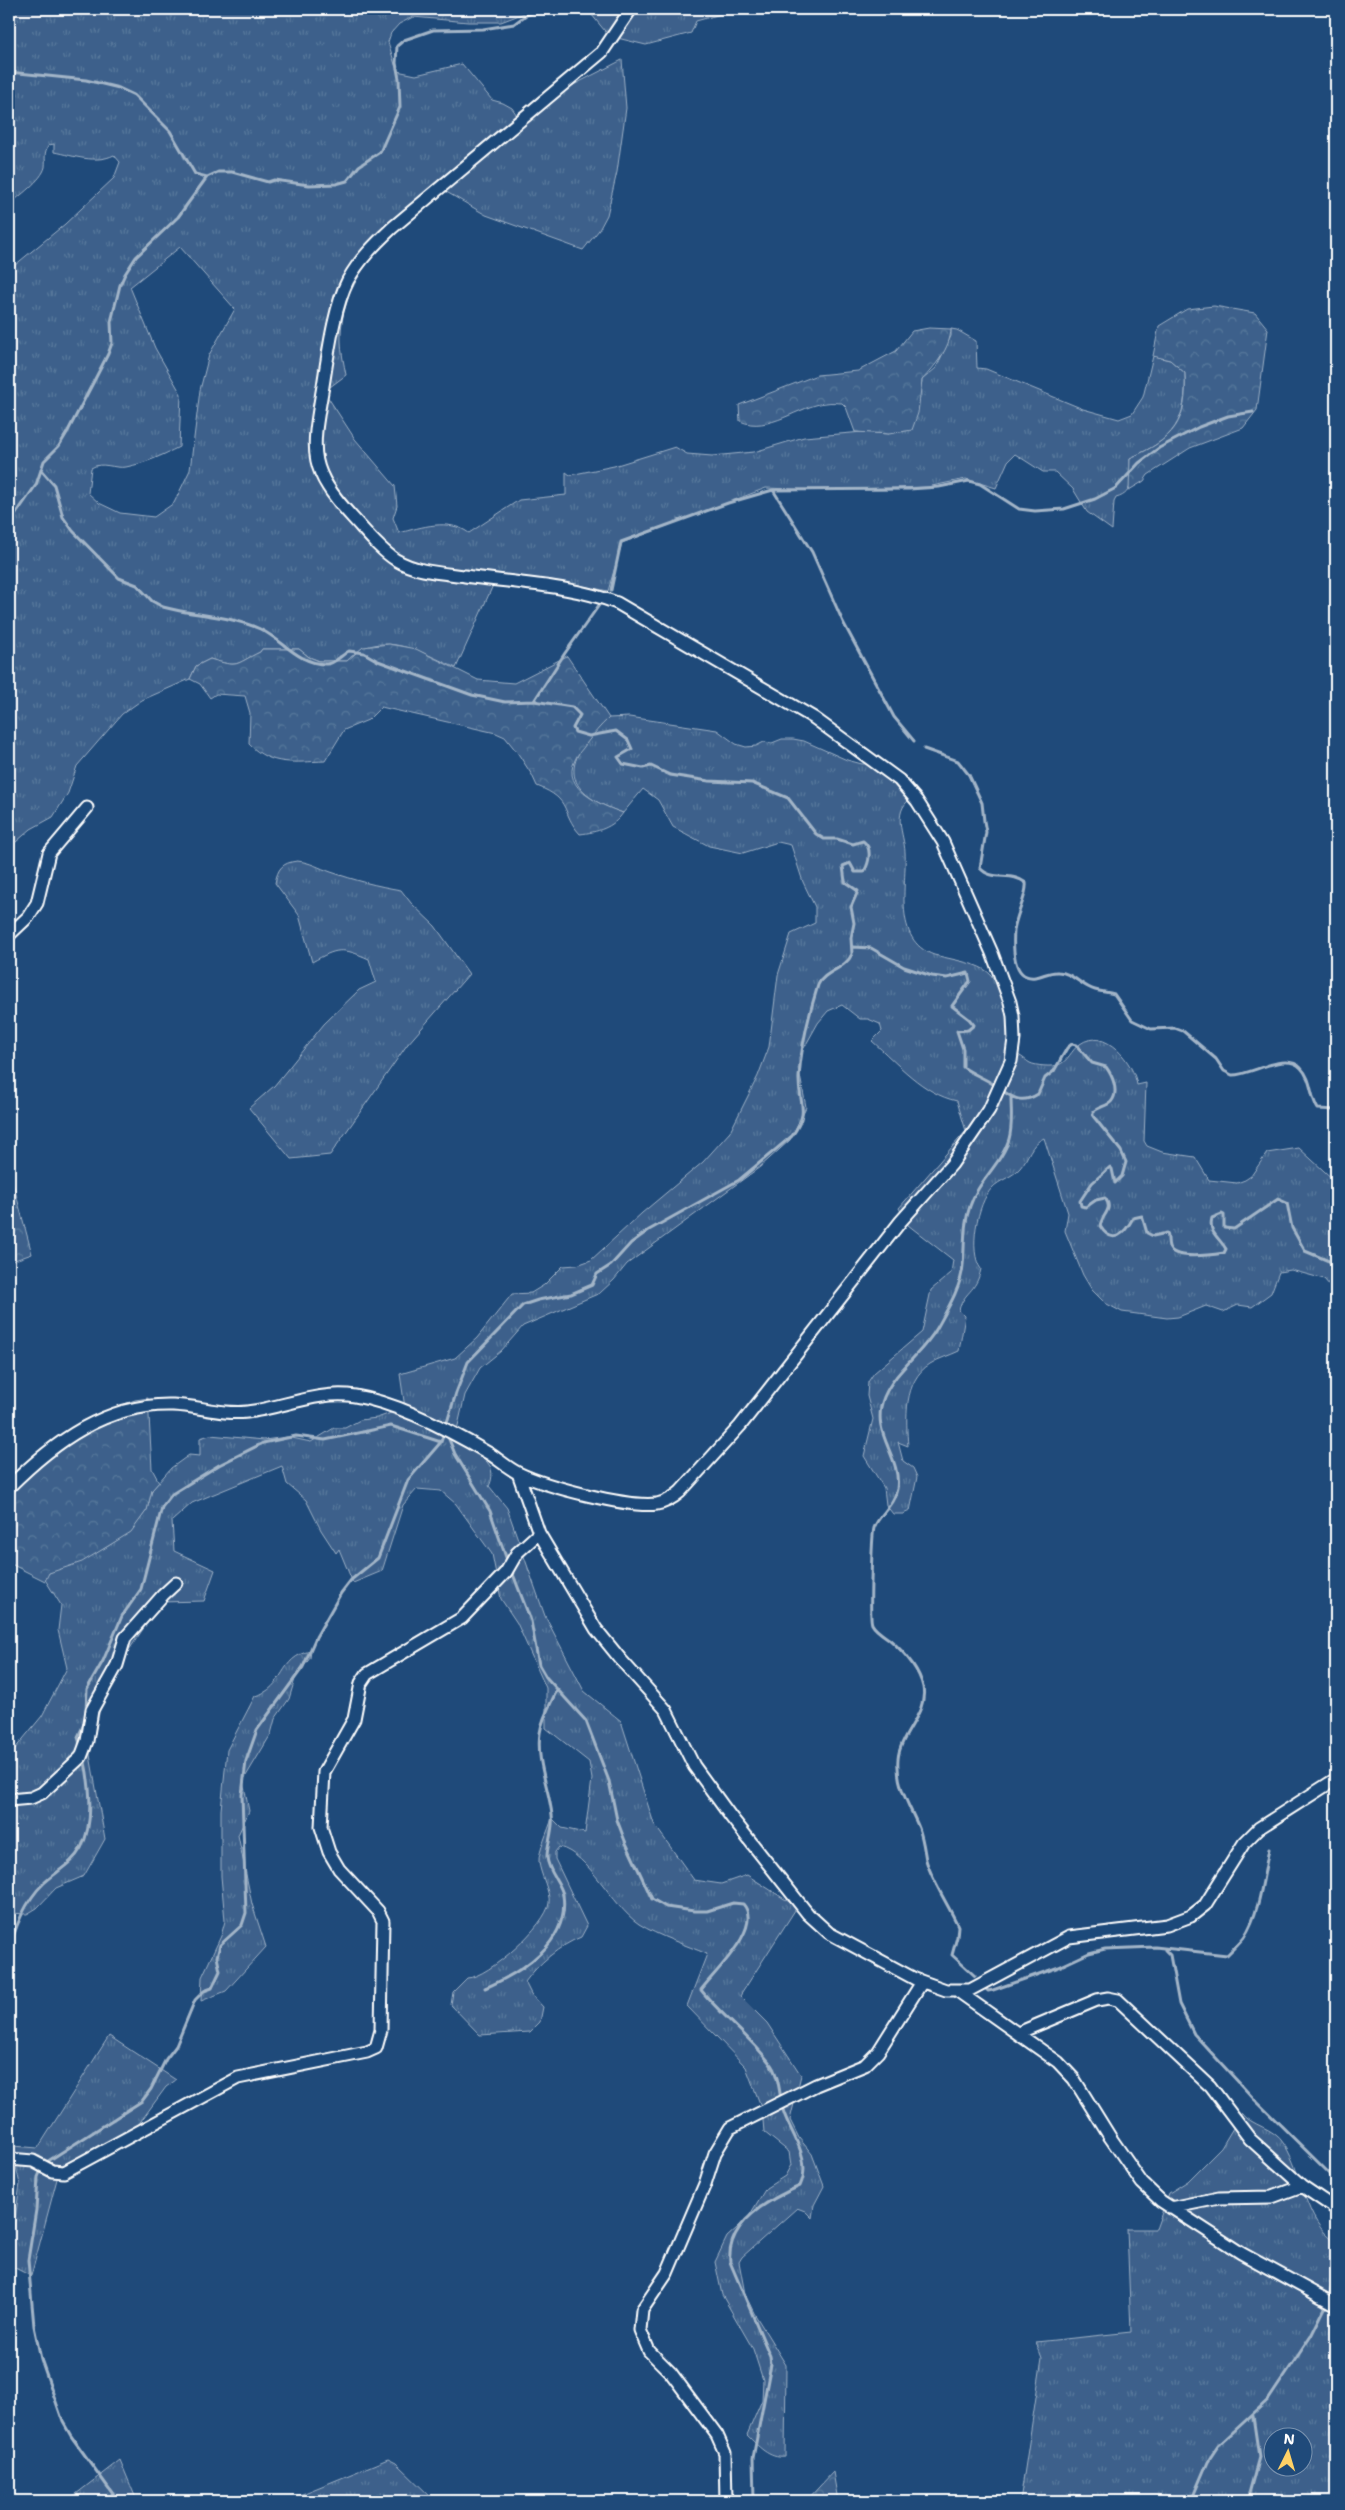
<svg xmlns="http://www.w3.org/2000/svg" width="1345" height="2510" viewBox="0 0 1345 2510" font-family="'Shantell Sans',sans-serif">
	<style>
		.grass { fill: url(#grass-tufts); stroke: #9eb0c5; fill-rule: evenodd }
		.forest { fill: url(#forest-crowns); stroke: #9eb0c5 }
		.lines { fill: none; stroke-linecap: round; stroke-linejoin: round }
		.stream { stroke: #a3b5c8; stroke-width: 3 }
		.minor-casing { stroke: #fff; stroke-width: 15 }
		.minor { stroke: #1f4a7a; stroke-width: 11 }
	</style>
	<defs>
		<pattern id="grass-tufts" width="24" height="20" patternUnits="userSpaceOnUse" patternTransform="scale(1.25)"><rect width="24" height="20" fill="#3c618b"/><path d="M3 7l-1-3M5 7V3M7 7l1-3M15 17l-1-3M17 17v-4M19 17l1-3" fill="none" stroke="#59799c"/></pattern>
		<pattern id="forest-crowns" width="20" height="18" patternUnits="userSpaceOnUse" patternTransform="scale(1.25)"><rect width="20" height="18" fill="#3c618b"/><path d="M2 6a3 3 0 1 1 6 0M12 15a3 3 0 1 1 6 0" fill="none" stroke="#59799c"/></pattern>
	</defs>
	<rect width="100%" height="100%" fill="#1f4a7a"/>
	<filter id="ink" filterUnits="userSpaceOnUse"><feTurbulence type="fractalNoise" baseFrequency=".02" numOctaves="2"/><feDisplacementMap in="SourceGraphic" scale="10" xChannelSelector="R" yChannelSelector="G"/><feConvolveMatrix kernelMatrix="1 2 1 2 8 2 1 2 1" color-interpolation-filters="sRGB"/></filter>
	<g filter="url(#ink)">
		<path class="grass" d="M9 9H535L501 22H468L413 17 399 24 391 33 388 42 397 71 416 75 462 64 492 100 503 103 512 108 523 124 552 96 622 60 626 108 617 172 607 215 599 230 583 250 486 215 443 190C396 228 339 275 341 341 341 352 344 364 346 375L330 387 327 396 355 439 395 486 397 506 393 518 399 533C422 527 448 518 469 533L519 500 566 495V472L570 475 614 466 675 447 687 454 712 456 754 452 804 437 863 432 889 434 920 394 922 380 936 368 951 336V329L957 330 976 341 977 368 986 369 1083 409 1119 419 1132 414 1143 397 1153 356 1170 360 1185 373C1187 422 1174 439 1130 458 1130 475 1136 493 1116 498L1114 502 1112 530 1087 512 1073 489 1055 472H1043L1015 454 1008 461 996 488 966 479 927 487 815 490 766 488 622 543 608 591 557 581 498 574 456 668C423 652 376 627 347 661H320L309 657 299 649H262L260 652C233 665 240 668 210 659L196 666 190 679 142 700 122 714 77 766 68 793 53 817 31 829 9 848V270L65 224 114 178 120 162 114 155C96 164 74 156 54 152V144L49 145C43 153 46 158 45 167 42 180 19 196 9 205ZM180 247 235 309 209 355 200 390 190 470 174 503 154 517 120 513 99 503 88 493 91 468C102 461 114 469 126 467 146 463 161 456 179 447L181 394 155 348 130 287Z
			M587 9H739L696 21 691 33 646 45 609 36Z
			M629 717 717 730 736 744 746 747 756 746 764 742 772 743 782 739H793L804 741 847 760 862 764 877 763 910 799C892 814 904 833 905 852 907 886 892 940 934 955 941 957 949 958 956 960 968 963 983 966 991 975 1007 995 1008 1031 1018 1055 1023 1057 1026 1061 1030 1063 1036 1066 1052 1067 1058 1065 1068 1062 1071 1050 1080 1044 1105 1026 1134 1063 1137 1085L1146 1083 1144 1141 1147 1146 1162 1152 1195 1157 1209 1180 1237 1183 1245 1180 1251 1176 1267 1153 1299 1148 1336 1182 1334 1196 1336 1293 1324 1279 1291 1270 1279 1272 1271 1293 1252 1307 1238 1305 1223 1312 1206 1306 1178 1317 1167 1318 1122 1312 1105 1303 1092 1290 1083 1275 1065 1231 1068 1213 1044 1138C1030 1144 1029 1158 1020 1168 1013 1177 999 1180 992 1188 977 1203 968 1252 981 1269 976 1293 964 1291 959 1310L965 1316 959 1351C949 1356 939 1358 930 1364 903 1381 906 1419 908 1446L898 1442 903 1461 913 1468 917 1477 910 1511 903 1514H893L886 1505 884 1488 864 1456 873 1419 867 1396 868 1382 874 1373 922 1332 931 1290 951 1273 953 1260 908 1225 899 1208 966 1131 957 1101C923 1094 897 1063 872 1041L882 1031 880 1024 868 1019H860L842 1005 828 1011 818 1023 799 1057V1070L806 1107 790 1140 760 1167 627 1264 614 1280 600 1293 523 1326 501 1351 480 1368 465 1395 457 1430C466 1445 484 1456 490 1466 493 1472 492 1481 489 1486L507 1508 545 1616 584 1691 621 1721 654 1824 694 1880 721 1884 747 1875 797 1907 740 1996 767 2023 801 2075 790 2120 799 2138 812 2154 824 2186 814 2205 812 2218 805 2211 797 2208 742 2257 739 2262 745 2294 754 2313 786 2365 785 2457C769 2459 758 2446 747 2435L762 2400 763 2380 753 2349 722 2295 715 2262 727 2237 748 2218 766 2188 785 2176 791 2165 789 2152 764 2132 762 2109 746 2067 687 2006 707 1954C686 1945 658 1936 639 1924 612 1906 589 1854 559 1847L555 1852V1859L587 1926 581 1937C560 1945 538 1964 525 1982L531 1994 543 2007 540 2022 530 2032 480 2035 451 2005 453 1992 467 1978C488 1978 547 1924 549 1903 551 1893 540 1874 539 1862 538 1852 549 1829 552 1818L562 1828 585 1833 592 1779 589 1762 546 1728V1688L517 1623 501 1599 492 1554 456 1504 441 1491 417 1489 403 1505 382 1571 353 1583 339 1549 336 1553 321 1530 306 1500 287 1484 282 1466 192 1503 172 1521 174 1551 215 1570 204 1601 161 1602 105 1686 90 1755 105 1839 84 1876 56 1888 37 1908 27 1914 9 1913V1756L42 1716 67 1668 58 1630 61 1605 44 1578 49 1573 105 1548 131 1531 147 1510 152 1490 171 1468 189 1455 200 1456V1438L210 1435 264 1440 287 1437 311 1442 334 1428H345L360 1420 377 1418 405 1408 400 1374 455 1358 477 1338 512 1294 531 1293 544 1285 563 1266 577 1265 591 1260 642 1213 703 1162 730 1132 758 1076 769 1047 778 975 791 934 815 923V907L803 882 791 845 778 842 743 853 709 846 673 827 658 800 643 789 623 813C558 791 562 760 609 718Z
			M297 861C310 862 319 868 331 872 354 880 377 886 401 890L411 903 435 926 469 974 407 1045 330 1155 291 1159 249 1108 274 1086 324 1024 359 990 376 982 369 959C342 947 337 948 312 962L299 915 275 883C278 868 282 863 297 861Z
			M311 1651 310 1658 295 1679 289 1699 275 1719 271 1734 243 1781 249 1811 238 1835 252 1904 266 1947 226 1991 201 2001 202 1977 221 1936 225 1921 221 1876V1810L227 1750 255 1696C286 1688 278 1657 311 1651Z
			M109 2036 176 2080 166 2087 138 2125 57 2179 31 2276 9 2265V2238L14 2227 20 2184 16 2167 9 2156V2144L13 2146 38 2148Z
			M1242 2113C1251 2126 1274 2127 1284 2144 1304 2175 1303 2221 1336 2242V2501H1020L1042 2358 1036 2342 1131 2332 1127 2229H1156L1169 2193 1188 2181 1221 2148ZM1272 2438H1302V2468H1272Z
			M388 2459 396 2463 435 2501H285Z
			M120 2460 137 2501H67Z"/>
		<path class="forest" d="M1214 306 1255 313 1268 329 1257 410 1243 428 1190 448 1148 475 1144 481 1129 490 1130 458C1174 439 1188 422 1185 373L1170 360 1153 356 1159 326 1187 309Z
			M929 328 951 329C950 349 935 366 922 380L918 413 912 430 889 434 855 432 846 407 842 403C837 403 831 402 826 403 800 405 768 434 740 421L739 405 817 375 858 371 896 351 912 331Z
			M389 644 416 649 478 680 514 683 567 656 609 718C600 726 593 735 586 744 583 749 577 754 575 760 560 789 603 806 623 813 613 828 597 832 580 834 560 812 573 800 537 786L532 775 517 752 505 737 496 733 381 707 368 720 344 730 325 761C295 762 271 767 249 744L250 713 245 696 216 694 210 698 200 684 190 679 196 666 210 659C240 668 233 665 260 652L262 649H299L309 657 319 661H347L363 647Z
			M9 1168 32 1254 9 1262Z
			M148 1398 152 1469 159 1482 152 1490 147 1510 131 1532 82 1562 49 1573 45 1581 9 1563V1488L101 1413 135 1400Z
			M833 2472 838 2501H806Z"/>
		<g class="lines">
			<path class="stream" d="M9 72 86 80 119 88 134 95 170 131 195 174 207 177
				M41 470 54 485 63 517 73 531 119 578 137 585 152 601 163 607C195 616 229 615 260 629 283 640 298 664 326 664 335 664 341 655 349 651L364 653 378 661 472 695 505 702 534 701 572 707 580 715 573 728 575 732 589 736 616 731 628 740 632 749 618 757 623 764 643 768 651 766 670 775 709 781 752 783 788 798 816 834 824 839H837L853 844 863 841C873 848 869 863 864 872H855L850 863 843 866 845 882 858 891 851 907 854 923 851 938 852 954C846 969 824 971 818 985 809 1014 801 1047 799 1077 798 1104 811 1109 792 1136L739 1180 649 1230 631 1243 611 1265 597 1274 592 1285 571 1294 538 1300 523 1305 468 1362 456 1393 441 1442 408 1480 378 1558 351 1580 341 1593 316 1637 303 1667 257 1730 246 1761 242 1795 246 1913 242 1925 220 1945 217 1957 220 1971 212 1988 204 1991 195 2000 176 2046 166 2059 151 2089 142 2101 45 2163
				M773 490 812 552 843 622 894 717 914 741
				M9 524 36 485 44 461 59 446 68 431 108 354 112 343 111 322 120 285 125 274 136 257 178 217 207 177 218 172H232L268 182 274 180 309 185 336 184 347 181 359 166 380 152 400 107 399 79 396 63 397 46 404 40 433 30 483 29 514 24 526 15 542 9
				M611 590 621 542 728 503 773 490 909 489 939 487 969 481 980 484 1019 509 1035 511 1064 509 1095 499 1116 488 1139 463 1159 448 1199 427 1228 416 1253 412
				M534 701 565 653 602 601
				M924 749 958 761 969 775 982 803 984 821 986 832 980 868C992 882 1012 871 1026 883 1028 895 1015 916 1014 931 1013 946 1012 980 1035 977 1043 976 1050 971 1058 972 1072 972 1082 987 1095 990 1102 992 1108 992 1114 994L1132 1020 1151 1029 1175 1028 1183 1031 1216 1059 1224 1071 1232 1075C1250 1076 1285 1051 1301 1068 1312 1079 1310 1097 1318 1109L1336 1110
				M853 947 871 948 904 967 932 976 947 978 968 973 970 981 952 1006 969 1019 974 1025 968 1030 957 1031 963 1049V1067C971 1073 979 1076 988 1081 1006 1091 1016 1108 1038 1094L1045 1078 1054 1071 1067 1048 1072 1044 1076 1045 1092 1063 1106 1067C1112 1075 1120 1092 1111 1102 1107 1106 1098 1107 1093 1112V1116L1121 1151 1126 1162 1122 1176 1115 1183 1112 1169 1110 1167 1092 1183 1080 1201 1081 1206 1086 1207 1096 1200 1105 1198C1114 1210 1102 1214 1100 1226 1113 1247 1125 1233 1133 1218L1142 1216 1147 1233 1153 1236 1167 1233C1169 1238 1167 1244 1170 1249 1178 1260 1211 1255 1224 1253L1226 1249C1219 1237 1208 1233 1212 1218L1222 1214 1224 1215V1228L1234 1229 1278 1199 1287 1203 1292 1228 1305 1251 1336 1264
				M446 1432 455 1454 490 1511 508 1563
				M511 1569 531 1621 539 1665 546 1677 586 1721 609 1781 617 1820 625 1841 652 1899 666 1907 694 1911H707L733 1903 743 1904C764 1927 715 1971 701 1990 722 2016 749 2036 769 2062 780 2076 779 2094 783 2110 790 2134 813 2158 800 2186 769 2199 726 2223 730 2262L770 2356 771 2364 753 2458 754 2501
				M86 1711 87 1689 103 1661 122 1616 141 1589 162 1507 172 1494 219 1465 263 1443 296 1436 325 1440 391 1426 441 1442
				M81 1747 78 1737 85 1722
				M1165 1950 1170 1955 1179 2004 1194 2034 1254 2099 1330 2174 1336 2188 1334 2203
				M9 1954C13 1930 26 1900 44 1883 57 1871 73 1863 81 1848 95 1822 90 1785 84 1757
				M975 1976 952 1955 957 1937 958 1926C948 1904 933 1883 926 1860 924 1849 923 1839 919 1828 909 1804 896 1787 898 1759 900 1733 928 1714 923 1687 919 1668 903 1651 889 1639 883 1635 875 1630 872 1624 869 1618 872 1536 874 1528 879 1514 894 1506 897 1489 902 1455 869 1434 884 1397 896 1369 923 1353 937 1328 947 1310 962 1285 963 1265 965 1244 963 1225 970 1206 978 1181 1002 1163 1009 1139 1013 1125 1011 1111 1011 1097
				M984 1987 988 1991 993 1990 1059 1967 1089 1953 1105 1949 1155 1947 1227 1955C1233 1949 1239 1943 1244 1937 1260 1913 1263 1877 1269 1849
				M485 1988C522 1972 570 1942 563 1895 561 1883 548 1872 547 1857 547 1843 554 1830 552 1815 549 1788 536 1761 540 1733 542 1718 551 1703 557 1690
				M42 2168 38 2177 36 2210 28 2260 34 2326 41 2359 63 2422 71 2436 118 2501
				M1333 2209C1331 2216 1335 2241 1336 2250
				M1329 2298 1336 2267
				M1191 2501 1208 2461 1218 2446 1269 2399 1311 2336 1327 2304
				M1247 2501 1259 2457 1253 2416"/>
			<defs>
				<path id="minor" d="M9 935 28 917 37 903 49 853 87 808
					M518 1473 539 1533 596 1629 622 1661 666 1710 694 1766 731 1817 808 1914 829 1933 915 1979 946 1990H970L1069 1937 1167 1925 1191 1916 1205 1905 1244 1843 1259 1828 1336 1779
					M9 1487C54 1442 106 1403 173 1405 198 1406 222 1415 247 1412 282 1408 319 1390 355 1396 399 1403 451 1431 490 1454 499 1460 508 1468 518 1473 545 1486 627 1508 657 1504 667 1502 673 1498 680 1492L740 1426 901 1221 952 1164 989 1110 1011 1061 1014 1039 1013 1016 1010 1002 992 953 943 842 917 801 899 780 814 718 617 603C570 585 515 583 465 576 442 573 416 572 396 560 379 549 366 532 353 518 306 467 312 451 323 386 328 355 334 307 348 280 359 260 375 244 392 228L602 52 631 9
					M9 1800 31 1798 42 1793 81 1757 87 1741 92 1710 117 1665 125 1638 163 1595 176 1583
					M959 1992 1058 2062 1074 2079 1110 2137 1142 2183 1161 2201 1241 2253 1336 2305
					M1018 2033 1097 2000 1108 1998 1118 2000 1210 2086 1250 2139 1302 2186 1336 2209
					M9 2159 33 2161 52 2171 64 2172 238 2078 367 2052 376 2048 381 2030 383 1921 378 1911 339 1869 329 1852 321 1827 324 1772 354 1719 361 1683 367 1674 462 1618 506 1572 517 1553 539 1533
					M1170 2208 1219 2198 1272 2197 1302 2186
					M726 2501 725 2453 717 2435 671 2373 649 2351 640 2330 642 2310 667 2273 705 2184 715 2153 730 2128 816 2085 865 2065 878 2052 922 1982"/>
			</defs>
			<use href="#minor" class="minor-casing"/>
			<use href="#minor" class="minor"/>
		</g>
	</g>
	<rect width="1345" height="2510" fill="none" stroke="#1f4a7a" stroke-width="30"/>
	<rect x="15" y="15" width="1315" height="2480" fill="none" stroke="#fff" stroke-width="2" filter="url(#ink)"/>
	<g transform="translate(1288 2452) rotate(5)"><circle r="24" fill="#1f4a7a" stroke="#7992af"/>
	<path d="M0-4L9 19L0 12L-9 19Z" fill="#ffd166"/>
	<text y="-8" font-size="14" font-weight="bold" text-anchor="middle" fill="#ffffff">N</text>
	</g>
</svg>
